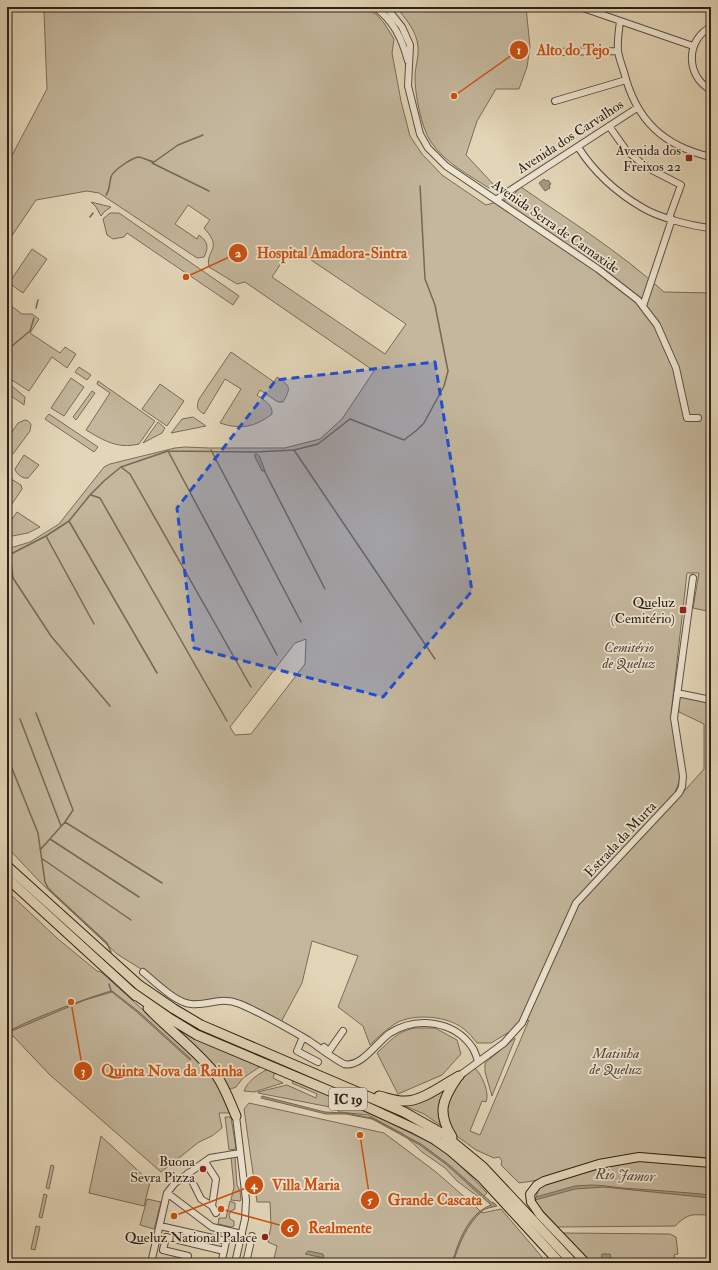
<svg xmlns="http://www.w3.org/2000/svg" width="718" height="1270" viewBox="0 0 718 1270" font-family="'IM FELL Double Pica',serif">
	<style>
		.green { fill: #c4b79d; stroke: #786c5a; fill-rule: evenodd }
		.water { fill: #a59881; stroke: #756857 }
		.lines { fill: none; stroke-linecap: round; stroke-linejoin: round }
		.stream { stroke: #756857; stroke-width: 1.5 }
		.minor-casing { stroke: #5a4e3f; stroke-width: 8 }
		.major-casing { stroke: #2d2117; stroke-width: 10 }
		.highway-casing { stroke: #2d2117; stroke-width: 11 }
		.minor { stroke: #ede4d1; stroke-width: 6 }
		.major { stroke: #e3d6b8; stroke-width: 8 }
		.highway { stroke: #e3d6b8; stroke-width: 9 }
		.marked { fill: #1d4ed8; fill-opacity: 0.2; stroke: #1d4ed8; stroke-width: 3; stroke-dasharray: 8 5; stroke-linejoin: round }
		.poi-dot { fill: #8f2418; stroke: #ede4d1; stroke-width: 1.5 }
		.labels { text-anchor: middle; stroke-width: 3.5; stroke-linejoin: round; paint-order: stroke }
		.shield { fill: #ede4d1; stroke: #675c4f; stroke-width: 1 }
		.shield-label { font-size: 13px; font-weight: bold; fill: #2d2117 }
		.street-label { font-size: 14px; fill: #2d2117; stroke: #ede4d1 }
		.poi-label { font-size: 14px; fill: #2d2117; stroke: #ede4d1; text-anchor: end }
		.park-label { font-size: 14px; font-style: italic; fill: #534638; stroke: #ede4d1 }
		.water-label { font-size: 15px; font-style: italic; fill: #574b3c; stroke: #ede4d1 }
		.leader { fill: none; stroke: #cc510e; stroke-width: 1.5 }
		.callout-dot { fill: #cc510e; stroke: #ede4d1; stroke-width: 1.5 }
		.mark-label { font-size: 12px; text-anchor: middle; font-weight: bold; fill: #fff }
		.callout-label { font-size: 15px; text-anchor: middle; font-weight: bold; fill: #cc510e; stroke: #ede4d1; stroke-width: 3.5; stroke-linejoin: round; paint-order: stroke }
	</style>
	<rect width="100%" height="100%" fill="#e3d6b8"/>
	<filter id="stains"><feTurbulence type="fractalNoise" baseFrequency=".005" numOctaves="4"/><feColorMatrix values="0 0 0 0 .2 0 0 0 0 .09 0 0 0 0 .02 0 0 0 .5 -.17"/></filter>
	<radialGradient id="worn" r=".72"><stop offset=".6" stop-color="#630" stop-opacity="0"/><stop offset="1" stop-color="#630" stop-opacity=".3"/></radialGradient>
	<path class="green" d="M41 7H365L377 15 384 23 394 39 392 53 401 101 410 136 422 154 442 175 486 205 509 199 521 187C570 221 620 252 664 292L711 293V612L693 608 699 573H687L671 714 680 767 679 782 675 792 677 799 704 769V724L679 712 677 693 711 702V1158L642 1153 563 1172 533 1181 519 1183 501 1165 502 1161 499 1157 494 1158 476 1150 454 1134 449 1126 446 1107 452 1089 473 1069 475 1068C482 1075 490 1093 486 1102L482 1101 470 1131 480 1135 529 1020 491 1043H477C473 1038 469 1033 464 1029 448 1016 415 1013 396 1023 387 1029 378 1037 370 1045L363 1026 338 1007 358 956 312 941 302 983 280 1024 230 1001H181L149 974 117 954 40 882 7 847V549L30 542 59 524 104 467 110 464 175 448 185 447 209 448H285L320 439 342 419 374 371 245 282 237 284 209 267C205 249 224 250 204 228L210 220 188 205 175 224 197 239 199 235C208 242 209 247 204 257L197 258 99 193 87 191 36 200 7 243V165L47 89 44 12ZM292 247 406 324 385 354 272 277ZM306 639 305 664 251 734 235 735 230 727 295 643Z
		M396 7H526L530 47 527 67 519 89H496L477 121 466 155 494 185 489 188C469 175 445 163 431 142 421 127 415 95 415 77 415 67 419 57 418 47 417 31 405 18 396 7Z
		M91 202 111 207 105 211 101 216 96 207Z
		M110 213H119L239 296 233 305 127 233 124 237 113 239 107 235 103 219Z
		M32 249 47 259 23 293 9 283Z
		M7 303 22 314H32L39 319 30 333 60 353 65 347 76 354 67 368 52 357 29 391 7 377Z
		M231 352 274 382 277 377C291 386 291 388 283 402H278L260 390 257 395C263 400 273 404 272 414 255 427 241 430 220 423L241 389 225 379 204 414C197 410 196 407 199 399Z
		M79 367 91 375 87 380 75 372Z
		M71 378 84 387 64 416 51 408Z
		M98 381 155 421 139 444C117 449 105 441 86 430L110 393 97 384Z
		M7 382 25 397 24 405 7 393Z
		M160 384 184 401 167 426 142 409Z
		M92 391 95 393 76 420 73 417Z
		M49 414 98 447 94 452 45 419Z
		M193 417 206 426 171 433 182 419Z
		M25 420 28 421 31 424 30 431 13 454H7V439L18 423Z
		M158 422 165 428 162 433 143 443Z
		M24 455 39 465 28 478C23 479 16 474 15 469Z
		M8 477 21 485 22 489 8 510 7 509V478Z
		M17 512 40 527 28 533 7 537V526Z
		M7 891 58 939 97 971 101 972C124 993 147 1013 169 1034 195 1057 220 1079 230 1113H219L222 1128 212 1136 199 1142 161 1172 50 1075 13 1036 7 1039Z
		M167 1022 261 1066 243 1078 236 1087 228 1090Z
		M415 1028H435L457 1040 461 1054 442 1075 398 1094 377 1053C389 1042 399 1030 415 1028Z
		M515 1038V1039L492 1096 485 1072V1063Z
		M268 1069 275 1072 273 1078 283 1083 254 1092 244 1091C248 1080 259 1074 268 1069Z
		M294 1080 381 1118 440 1148 456 1161 487 1193 481 1199 457 1181 445 1168 422 1152 403 1134 368 1115 339 1112 335 1108 258 1093V1092L287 1085 316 1098 317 1094 292 1083Z
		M448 1084 441 1102 440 1125 424 1114 405 1106Z
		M249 1103 384 1133 436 1172 476 1207 482 1213 501 1209 547 1263H273L277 1246 268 1242 271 1226 270 1202H257L244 1109Z
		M225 1117H231L236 1149 229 1150Z
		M101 1136 150 1182 144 1206 89 1193Z
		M231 1157H235L237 1185 240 1191 241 1200 240 1201 231 1200 234 1187Z
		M645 1160 711 1166V1215C691 1215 690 1212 675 1226L558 1227 535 1203 538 1190 543 1184 606 1167Z
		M51 1165 54 1166 49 1189 46 1188Z
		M44 1194 47 1195 42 1218 39 1217Z
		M147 1199 161 1202 154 1229 140 1225Z
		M230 1201 235 1203V1209L231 1211 229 1215 230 1219 234 1221V1226L231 1227 218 1224 219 1218H226Z
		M36 1226 40 1227 35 1250 31 1249Z
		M563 1233 670 1234 676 1237 678 1254 674 1255 677 1263H591Z"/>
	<path class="water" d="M544 179 546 181 548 180 551 184 549 185 550 188 545 191 539 183Z
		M255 454H257L260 457 265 471H262L255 457Z
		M112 991 138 1011 191 1059 190 1060 137 1012 112 992 85 1000 7 1033C14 1025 99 993 112 991Z
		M262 1096 325 1112 346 1113 372 1118 421 1144 448 1164 491 1202 494 1203 497 1206C493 1207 486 1208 482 1211 467 1224 459 1244 453 1263H452C459 1240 468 1214 491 1205L447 1165 420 1145 372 1119 346 1114H326L261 1098Z
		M591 1185C602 1185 612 1187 622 1188 652 1190 681 1192 711 1195V1198L604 1187 575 1189 535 1200 536 1197 575 1186Z
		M308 1251 323 1254 324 1258 305 1254Z
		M602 1254H610L612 1262H601Z"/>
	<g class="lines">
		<path class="stream" d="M152 163 209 191
			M106 195C110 190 109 184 111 177 112 171 133 157 139 157 144 158 149 161 154 162L178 145 203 135
			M90 217 93 213
			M36 308 38 300
			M7 350 30 331 34 318
			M211 450 301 622
			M294 450 435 659
			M168 451 277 655
			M121 467 130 474 251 687
			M264 470 325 589
			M91 495 100 498 227 721
			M69 521 157 673
			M46 536 94 624
			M10 555 13 578 51 636 110 706
			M7 556 46 536 69 521 90 495 105 480 121 467 168 451 255 452 294 450 318 444 350 419 404 440 417 430 424 423 444 386 448 371 435 305 425 279 420 186
			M36 713 73 810 65 822
			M20 719 61 826
			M7 756 38 833 45 882 48 888 54 894 107 943 111 952
			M50 839 139 897
			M40 850 65 822 162 883
			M42 859 44 860 131 920
			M109 984 111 991"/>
		<defs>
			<path id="minor" d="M375 7C394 21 402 39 408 61
				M386 7 402 27 410 45 408 86 420 134 428 148 446 166 598 269 638 300 657 325 676 368 687 418H698
				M580 7 693 46
				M620 21C619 30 617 42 618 51 619 58 622 66 624 72 636 120 663 146 711 157
				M711 27C685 40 686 77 711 90
				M546 52 618 51
				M555 101 626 80
				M609 126 626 150 646 167 681 185 669 218
				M578 147C594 172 617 193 643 208 660 218 691 226 711 228
				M497 199 637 108
				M643 306 672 219
				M677 693 711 700
				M143 972C155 982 176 1003 191 1004 210 1006 219 996 240 1004 263 1014 286 1027 308 1040 320 1048 331 1057 344 1064 361 1068 377 1042 390 1033 417 1016 454 1021 472 1047 475 1051 476 1056 478 1061
				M303 1037 297 1051 318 1062
				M324 1047 329 1051 343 1031
				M459 1076 504 1043 522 1023 576 903 679 793 682 787 683 776 674 718 693 578
				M188 1173 201 1199 212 1206 216 1179 205 1162
				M167 1193 212 1227 242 1234
				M212 1206 216 1213
				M160 1226 226 1241 224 1251 166 1237 163 1250 188 1256 187 1263
				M151 1263 167 1193 175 1183 210 1158 240 1153
				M221 1263 224 1251
				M235 1263 245 1219 246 1200 236 1116
				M246 1263 252 1236"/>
			<path id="major" d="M586 1263 540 1215 531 1202 530 1194 537 1185 544 1181 599 1164 639 1157 711 1163"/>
			<path id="highway" d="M7 866 139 985 174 1009 201 1025 404 1112 443 1134 483 1167 573 1263
				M7 878 136 996
				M133 993 169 1018 197 1035 363 1105 415 1129 434 1139 451 1151 481 1177 560 1263
				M148 1008C170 1031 198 1051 217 1076 225 1088 230 1102 236 1116
				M379 1096C388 1098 395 1101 404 1101 421 1102 444 1084 459 1076
				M452 1137C437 1113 442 1100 457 1078"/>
		</defs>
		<use href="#minor" class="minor-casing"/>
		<use href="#major" class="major-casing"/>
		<use href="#highway" class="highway-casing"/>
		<use href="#minor" class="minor"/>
		<use href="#major" class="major"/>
		<use href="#highway" class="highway"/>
	</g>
	<path class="marked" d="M435 362 472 591 383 697 194 648 177 508 276 380Z"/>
	<g class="poi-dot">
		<rect x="685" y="154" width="8" height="8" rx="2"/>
		<rect x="679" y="606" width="8" height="8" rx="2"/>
		<circle cx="203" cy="1169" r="4"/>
		<circle cx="265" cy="1237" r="4"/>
	</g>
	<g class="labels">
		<rect class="shield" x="329" y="1088" width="38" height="22" rx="3"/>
		<g class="shield-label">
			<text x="348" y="1104">IC 19</text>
		</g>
		<g class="street-label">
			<text transform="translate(570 136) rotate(-33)" y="5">Avenida dos Carvalhos</text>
			<text transform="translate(556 226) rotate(35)" y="5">Avenida Serra de Carnaxide</text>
			<text transform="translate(620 839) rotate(-47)" y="5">Estrada da Murta</text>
		</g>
		<g class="poi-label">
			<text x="681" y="155">Avenida dos<tspan x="681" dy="16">Freixos 22</tspan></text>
			<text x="675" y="607">Queluz<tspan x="675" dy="16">(Cemitério)</tspan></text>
			<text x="195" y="1166">Buona<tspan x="195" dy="16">Sevra Pizza</tspan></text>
			<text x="257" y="1242">Queluz National Palace</text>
		</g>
		<g class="park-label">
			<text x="629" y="652">Cemitério<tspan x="629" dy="16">de Queluz</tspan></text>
			<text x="616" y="1058">Matinha<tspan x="616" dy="16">de Queluz</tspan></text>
		</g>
		<g class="water-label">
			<text transform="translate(625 1175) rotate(3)" y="5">Rio Jamor</text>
		</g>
	</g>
	<path class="leader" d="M454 96L519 50M186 277L238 253M71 1002L83 1071M174 1216L254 1185M360 1135L370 1200M221 1209L290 1228"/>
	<g class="callout-dot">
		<circle cx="454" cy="96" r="4"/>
		<circle cx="186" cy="277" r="4"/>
		<circle cx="71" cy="1002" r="4"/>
		<circle cx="174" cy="1216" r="4"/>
		<circle cx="360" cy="1135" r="4"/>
		<circle cx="221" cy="1209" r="4"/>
		<circle cx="519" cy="50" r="10"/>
		<circle cx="238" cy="253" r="10"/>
		<circle cx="83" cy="1071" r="10"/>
		<circle cx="254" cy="1185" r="10"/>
		<circle cx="370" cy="1200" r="10"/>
		<circle cx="290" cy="1228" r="10"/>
	</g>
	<g class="mark-label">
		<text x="519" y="54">1</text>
		<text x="238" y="257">2</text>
		<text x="83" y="1075">3</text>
		<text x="254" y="1189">4</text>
		<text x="370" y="1204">5</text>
		<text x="290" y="1232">6</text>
	</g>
	<g class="callout-label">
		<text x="573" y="55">Alto do Tejo</text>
		<text x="332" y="258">Hospital Amadora-Sintra</text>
		<text x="172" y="1076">Quinta Nova da Rainha</text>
		<text x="306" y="1190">Villa Maria</text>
		<text x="435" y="1205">Grande Cascata</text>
		<text x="340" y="1233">Realmente</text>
	</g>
	<rect width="718" height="1270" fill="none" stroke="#e3d6b8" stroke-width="24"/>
	<rect x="8" y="8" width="702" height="1254" fill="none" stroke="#2d2117" stroke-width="2"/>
	<rect x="12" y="12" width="694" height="1246" fill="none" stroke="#2d2117"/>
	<rect width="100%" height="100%" filter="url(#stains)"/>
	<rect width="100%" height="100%" fill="url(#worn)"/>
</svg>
